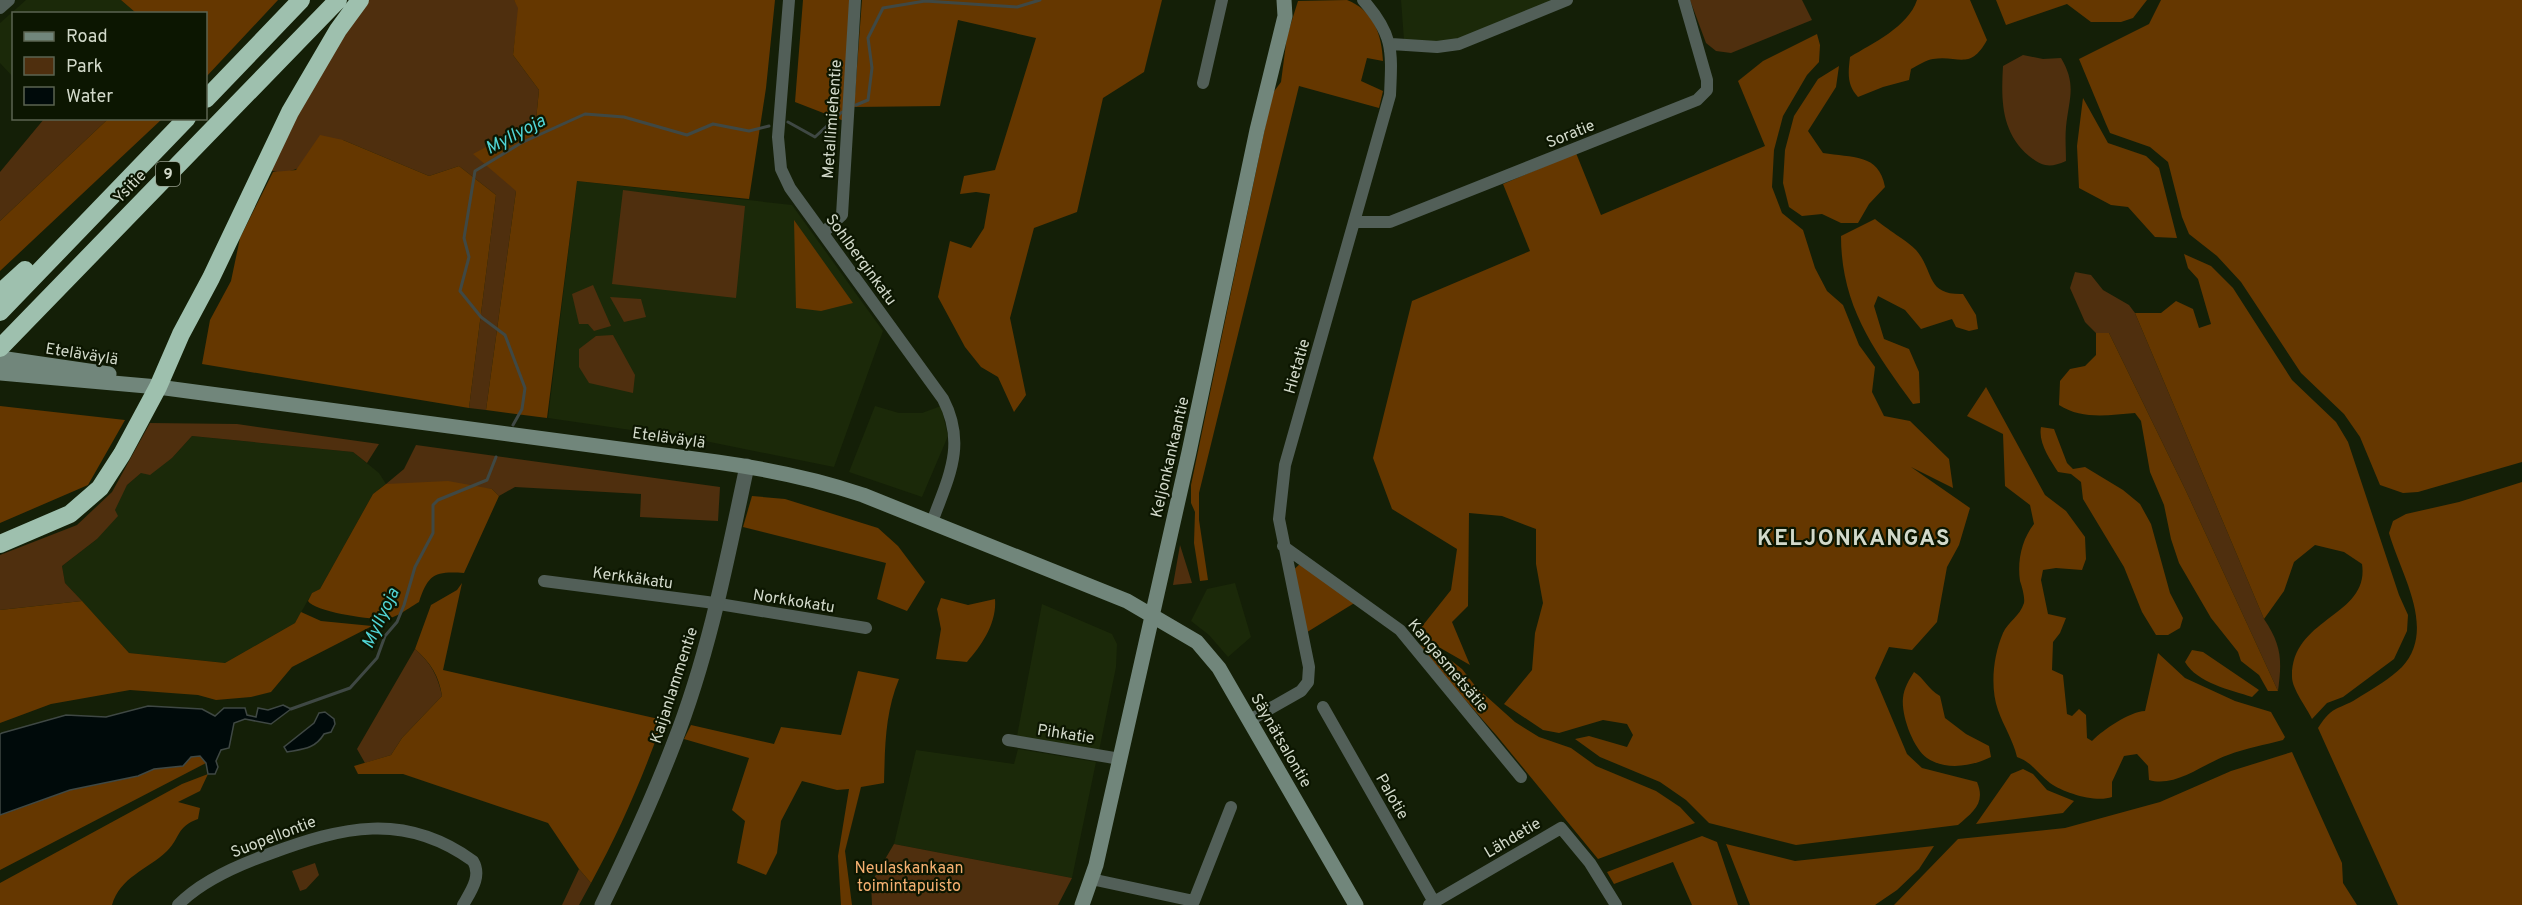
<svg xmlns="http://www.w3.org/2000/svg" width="2522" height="905" viewBox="0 0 2522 905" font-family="Overpass,sans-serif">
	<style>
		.built { fill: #1b2909 }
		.green { fill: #4f2f0e }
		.forest { fill: #653700 }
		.water { fill: #000a0a; stroke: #3f4844; stroke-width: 1.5 }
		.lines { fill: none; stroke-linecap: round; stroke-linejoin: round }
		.stream { stroke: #3f4844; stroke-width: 3 }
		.minor { stroke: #525f58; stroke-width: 12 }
		.tertiary { stroke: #525f58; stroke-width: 15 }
		.secondary { stroke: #71867b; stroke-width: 15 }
		.motorway { stroke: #9ec0ae; stroke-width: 18 }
		.labels { text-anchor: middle; stroke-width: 4.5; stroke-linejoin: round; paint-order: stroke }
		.shield { fill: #0c1601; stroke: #979e8e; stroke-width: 1.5 }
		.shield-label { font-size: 15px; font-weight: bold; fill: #d2d9ca }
		.street-label { font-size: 16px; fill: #d2d9ca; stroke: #0c1601 }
		.park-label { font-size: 16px; fill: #f6b071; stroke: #0c1601 }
		.water-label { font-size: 18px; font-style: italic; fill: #51d5d5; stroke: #0c1601 }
		.district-label { font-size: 22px; font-weight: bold; letter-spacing: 1.5px; fill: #d2d9ca; stroke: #0c1601 }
	</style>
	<rect width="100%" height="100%" fill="#141f07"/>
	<path class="built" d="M26 0H121L136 13 14 14 13 77 0 63V23Z
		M1401 0H1553L1458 40 1436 43 1404 40Z
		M577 181 792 205 883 331 834 467 700 440 548 418Z
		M875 406 899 413H922L941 406 948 436 922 497 849 472Z
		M192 436 353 452 379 473 386 484 373 494 320 589 312 593 295 623 225 663 129 653 65 583 62 566 97 539 127 485 141 473 172 458Z
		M1235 583 1251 637 1228 657 1209 635 1191 621 1207 589Z
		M1042 604 1112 634 1117 644 1116 667 1099 751 1017 736Z
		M1018 749 1096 762 1072 878 894 844 916 750 1014 764Z"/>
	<path class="green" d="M367 0H514L519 7 513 55 539 90 536 120 516 191 486 410 469 408 496 195 459 166 429 176 343 140C324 152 292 182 268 169L327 60Z
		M1690 0H1802L1812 20 1731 53 1716 51 1706 43Z
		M2023 55 2043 59 2061 58C2077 85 2069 98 2066 127 2065 138 2066 150 2066 161 2050 168 2043 167 2029 156 2001 132 2001 100 2003 66Z
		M44 119H108L0 221V172Z
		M623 190 745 206 736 298 612 284Z
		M2075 272 2091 275 2103 290 2129 305 2135 313 2264 619C2282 646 2282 660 2278 691L2186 491 2109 333H2096L2085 322 2070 288Z
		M593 285 611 326 594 331 588 324H579L572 294Z
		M610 297 641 299 646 317 624 322Z
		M613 335 635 375 633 393 589 383 579 367V349L596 336Z
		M150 423 237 424 379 444 367 463 353 452 192 436 172 458 150 475 141 473 127 485 115 510 118 516 97 539 62 566 65 583 82 601 0 610V555L77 525 112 492Z
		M416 445 720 487 718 521 640 517 641 494 515 487 499 496 492 489 386 484 404 469Z
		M1180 545 1192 583 1173 585Z
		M415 649C431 663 438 676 442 696L402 738 391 755 365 763 357 749Z
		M894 844 1072 878 1058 905H872L871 883Z
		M315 863 319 875 306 889 300 891 292 871Z
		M579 869 591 883 579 905H562Z"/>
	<path class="forest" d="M121 0H278L206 77V14L136 13Z
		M514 0H775L766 88 749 199 577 181 547 418 486 410 516 191 473 154 536 120 539 90 513 55 518 8Z
		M803 0H851L844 121 795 102Z
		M862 0H1162L1144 72 1103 98 1077 212 1034 228 1010 318 1026 395 1014 412 998 377 981 367 965 347 938 297 950 241 971 248 984 228 990 194 976 192 960 194 964 176 995 170 1036 38 958 20 940 106 854 107Z
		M1347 0C1373 10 1382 34 1383 61L1367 58 1361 81 1383 91 1379 108 1299 86 1199 493V520L1208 580 1200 581 1194 543 1195 512 1191 503V485L1272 94 1281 82 1287 36 1298 1Z
		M1917 0H1970L1987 40C1970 71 1959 55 1933 59 1926 60 1917 66 1911 69L1909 80 1883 87 1858 97C1847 85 1848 74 1850 57 1873 43 1908 27 1917 0Z
		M1996 0H2147L2133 18 2121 22H2091L2067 4 2006 25Z
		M2161 0H2522V462L2418 492 2403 493 2380 485 2360 437 2344 414 2301 373 2241 282 2217 256 2189 234 2182 217 2168 162 2150 147 2110 133 2106 124 2079 59 2149 24Z
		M1817 34 1820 45 1819 62 1807 75 1783 116 1774 150 1772 187 1782 213 1803 230 1815 268 1827 291 1843 305 1859 345 1875 367 1872 392 1884 416 1910 421 1949 459 1953 488 1911 467 1970 508 1959 545 1947 567 1937 622 1912 650 1889 647 1875 678 1907 754 1922 768 1977 782C1986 803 1973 812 1958 825L1796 845 1709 823 1686 800 1660 782 1600 757 1575 739 1589 736 1627 747 1633 735 1627 724 1603 720 1559 733 1543 730 1504 704 1532 670 1535 633 1543 603 1536 564V529L1502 516 1469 513 1468 606 1452 622 1470 665 1416 634 1451 590 1457 549 1392 509 1373 458 1412 301 1530 251 1503 184 1576 153 1601 215 1765 146 1738 81 1763 61Z
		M1839 66 1836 87 1808 131 1823 153C1852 158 1879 153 1885 187L1869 204 1858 223H1841L1822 214 1802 216 1789 207 1783 183 1785 150 1794 116 1818 79Z
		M2083 98 2108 143 2146 156 2159 168 2177 238 2155 237 2128 207 2111 205 2079 188 2077 146Z
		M108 119H162L0 271V221Z
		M320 135 343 140 429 176 459 166 496 195 469 408 202 364 210 320 231 281 240 238 273 172 296 170Z
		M1875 219C1885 228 1909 242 1916 250 1935 272 1925 295 1963 294L1976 315 1978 329 1969 331 1956 327 1952 319 1921 329 1905 310 1878 296 1874 306 1884 339 1909 349 1919 372 1920 403 1913 404C1874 350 1841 306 1841 236Z
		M794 220 853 303 821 311 796 308Z
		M2184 254 2211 266 2233 288 2292 380 2336 422 2348 442 2399 595 2408 615 2407 631 2394 659 2343 697 2327 703 2312 719C2307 708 2292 689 2292 677 2291 617 2370 617 2362 564L2344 552 2315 545 2294 562 2284 591 2264 619 2135 313H2161L2176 301 2193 309 2199 328 2211 324 2198 279 2188 268Z
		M2096 333H2109L2186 491 2278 691H2268L2259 675 2241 661 2238 652 2211 618 2179 563 2171 539 2164 505 2150 472 2141 421 2135 413C2109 415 2082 420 2059 405L2060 381 2070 369 2085 366 2096 355Z
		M1986 387 2045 495 2066 511 2085 537 2086 559 2082 570 2056 568 2043 570 2041 580 2048 614 2066 618 2060 633 2053 642 2052 670 2063 675 2067 714 2072 716 2079 709 2086 715 2087 738 2092 741C2104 729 2129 712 2145 711L2158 653 2185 678 2235 701 2271 712 2285 737 2283 740C2265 745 2246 748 2228 755 2204 763 2176 788 2149 780L2148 766 2137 754 2124 756 2112 782V797C2096 803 2064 793 2050 783 2038 774 2032 762 2017 757 2013 740 2004 727 1998 710 1990 688 1993 656 2003 633 2008 622 2020 616 2024 603 2025 597 2022 587 2020 581 2017 561 2022 539 2034 524L2030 505 2005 486 2003 434 1967 416Z
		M0 406 125 420 88 485 0 523Z
		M2041 427 2054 429 2067 463 2073 469 2085 467 2123 490 2140 504 2151 524 2170 593 2183 618 2180 628 2168 635H2156L2142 612 2124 567 2083 499 2081 482 2071 474 2058 472C2050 459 2038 443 2041 427Z
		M448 481 492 489 499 496 464 573C435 571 428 574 419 602 410 607 395 619 385 619 372 620 315 612 308 601L312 593 320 589 373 494 386 484Z
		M2522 482V905H2398L2318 728C2334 703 2339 711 2361 696 2374 688 2391 678 2402 667 2437 629 2401 575 2389 533L2393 521 2406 514 2459 502Z
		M752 496 785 499 878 528 898 546 925 582 907 611 877 599 886 563 743 527Z
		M1301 563 1356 602 1304 634 1291 572Z
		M462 583 443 670 663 720C643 777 620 830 591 883L579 869 548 823 403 774H358L354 766 391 755 402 738 442 696C439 676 431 663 415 649L431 605 457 590Z
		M941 598 968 605 995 599C997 623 982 645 967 662L936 659 941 629 937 609Z
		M82 601 129 653 225 663 295 623 301 612 321 621 372 626 292 667 271 692 251 697 216 700 198 695 130 690 51 704 0 723V610Z
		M1415 643 1444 655 1462 669 1476 687 1515 722 1539 737 1571 748 1596 766 1656 791 1680 807 1695 823 1598 859 1497 736Z
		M2192 650 2203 652 2259 690 2252 697C2231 690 2197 683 2185 662Z
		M858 671 899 679C885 713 885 747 884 783L861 787 845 851 852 905H841L838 856 849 789 837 790 802 781 781 821 777 853 766 875 737 863 745 821 732 810 749 758 684 739 691 725 774 744 781 727 841 735Z
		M1914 672C1924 678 1928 689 1940 696L1945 718 1966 734 1989 746 1991 757C1973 766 1946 771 1927 758 1913 748 1901 715 1903 698 1904 688 1909 680 1914 672Z
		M2292 752 2342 863 2343 883 2357 905H1894L1958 839 2065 828 2160 802 2231 771Z
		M200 755 206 763 0 870V815L70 790 138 776 154 769 183 766 190 757Z
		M2023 769 2033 774 2047 790 2074 801 2063 813 1976 824 2011 774Z
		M208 774 200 791 178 802 200 808 198 819C176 827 181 837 167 851 147 870 120 877 112 905H0V883L182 784Z
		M1702 836 1717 842 1738 905H1692L1673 862 1614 884 1607 872Z
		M1726 844 1795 861 1934 846 1919 869 1897 890 1875 905H1750Z"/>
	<path class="water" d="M283 705 291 709 271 724 245 719 234 723 229 748 221 750 216 761 218 767 215 774H208L206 763 200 756 191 757 183 766 154 769 138 776 70 790 0 815V734L2 733 66 715 106 717 148 706 202 709 215 716 224 708H245L247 715 256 717 258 708 268 710Z
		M325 712 334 719 335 724 331 732 324 734C315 749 303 749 287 752L284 747 314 723 319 713Z"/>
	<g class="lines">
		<path class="stream" d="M856 105 868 100 872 68 868 38 883 8 925 1 1017 7 1040 0
			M788 122 815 137 842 112
			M513 425 522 409 525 388 505 335 481 317 460 291 469 257 464 238 475 171 521 143 585 114 624 117 687 135 713 124 749 131 769 126
			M291 709 350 688 377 658 385 636 397 622 404 605 415 567 433 533V505L438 500 487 480 496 457"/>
		<path class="minor" d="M789 0 778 137 781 169 790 188 943 399C967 445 948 478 932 522
			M0 8 9 0
			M1391 44 1437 47 1459 44 1567 0
			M1203 83 1222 0
			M1354 222H1390L1697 100 1707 90V80L1684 0
			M823 233 842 215 855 0
			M1283 546 1400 630 1521 777
			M544 581 707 602 866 628
			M1323 707 1434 902
			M1250 720 1301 691 1308 682 1309 667 1279 519 1285 465 1390 95C1392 51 1394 35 1363 0
			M1008 740 1120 759
			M1091 879 1194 901 1231 807
			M178 905C201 881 238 865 269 854 342 827 404 811 473 861 482 876 471 891 463 905
			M1429 905 1561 828 1590 863 1616 905"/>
		<path class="tertiary" d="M602 905C628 852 653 798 674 743 709 654 727 560 747 466"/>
		<path class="secondary" d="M0 358 109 374
			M0 373 158 387 717 462C767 469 816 479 863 495L1127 601 1197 642 1219 668 1356 905
			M1082 905 1096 865 1189 452 1257 130 1285 16 1284 0"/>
		<path class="motorway" d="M206 99 301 0
			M0 293 25 270
			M0 312 187 118
			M0 348 338 0
			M0 544 70 514 100 488 122 454 158 387 181 334 211 278 290 112 338 30 360 0"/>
	</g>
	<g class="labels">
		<rect class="shield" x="156" y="162" width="24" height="24" rx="4.5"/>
		<g class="shield-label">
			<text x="168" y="179">9</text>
		</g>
		<g class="street-label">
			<text transform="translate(831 119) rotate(-86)" y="6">Metallimiehentie</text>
			<text transform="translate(1570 133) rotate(-22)" y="6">Soratie</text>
			<text transform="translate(129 186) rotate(-46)" y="6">Ysitie</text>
			<text transform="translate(862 259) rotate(54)" y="6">Sohlberginkatu</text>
			<text transform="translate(82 353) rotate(9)" y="6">Eteläväylä</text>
			<text transform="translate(1296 366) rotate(-74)" y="6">Hietatie</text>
			<text transform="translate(669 437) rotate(8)" y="6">Eteläväylä</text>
			<text transform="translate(1169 457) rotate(-77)" y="6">Keljonkankaantie</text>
			<text transform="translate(633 577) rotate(8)" y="6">Kerkkäkatu</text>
			<text transform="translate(794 600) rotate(9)" y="6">Norkkokatu</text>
			<text transform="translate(1449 665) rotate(50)" y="6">Kangasmetsätie</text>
			<text transform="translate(673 685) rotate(-72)" y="6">Kaijanlammentie</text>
			<text transform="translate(1066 733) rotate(9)" y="6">Pihkatie</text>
			<text transform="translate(1282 740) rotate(60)" y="6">Säynätsalontie</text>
			<text transform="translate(1393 796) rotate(60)" y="6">Palotie</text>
			<text transform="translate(273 836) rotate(-21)" y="6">Suopellontie</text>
			<text transform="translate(1512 837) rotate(-31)" y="6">Lähdetie</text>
		</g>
		<g class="park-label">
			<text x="909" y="873">Neulaskankaan<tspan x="909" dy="18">toimintapuisto</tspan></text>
		</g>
		<g class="water-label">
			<text transform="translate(515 134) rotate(-28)" y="6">Myllyoja</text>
			<text transform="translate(380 618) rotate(-65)" y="6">Myllyoja</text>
		</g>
		<g class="district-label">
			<text x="1854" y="545">KELJONKANGAS</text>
		</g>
	</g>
	<rect x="12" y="12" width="195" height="108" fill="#0c1601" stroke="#5b6451" stroke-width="1.5"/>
	<rect x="24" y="32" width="30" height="9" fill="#71867b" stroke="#5b6451" stroke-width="1.5"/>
	<text x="66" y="42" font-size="18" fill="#d2d9ca">Road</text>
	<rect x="24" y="57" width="30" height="18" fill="#4f2f0e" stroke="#5b6451" stroke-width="1.5"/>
	<text x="66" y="72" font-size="18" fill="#d2d9ca">Park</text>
	<rect x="24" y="87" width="30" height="18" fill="#000a0a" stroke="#5b6451" stroke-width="1.5"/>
	<text x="66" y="102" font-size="18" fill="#d2d9ca">Water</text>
</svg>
